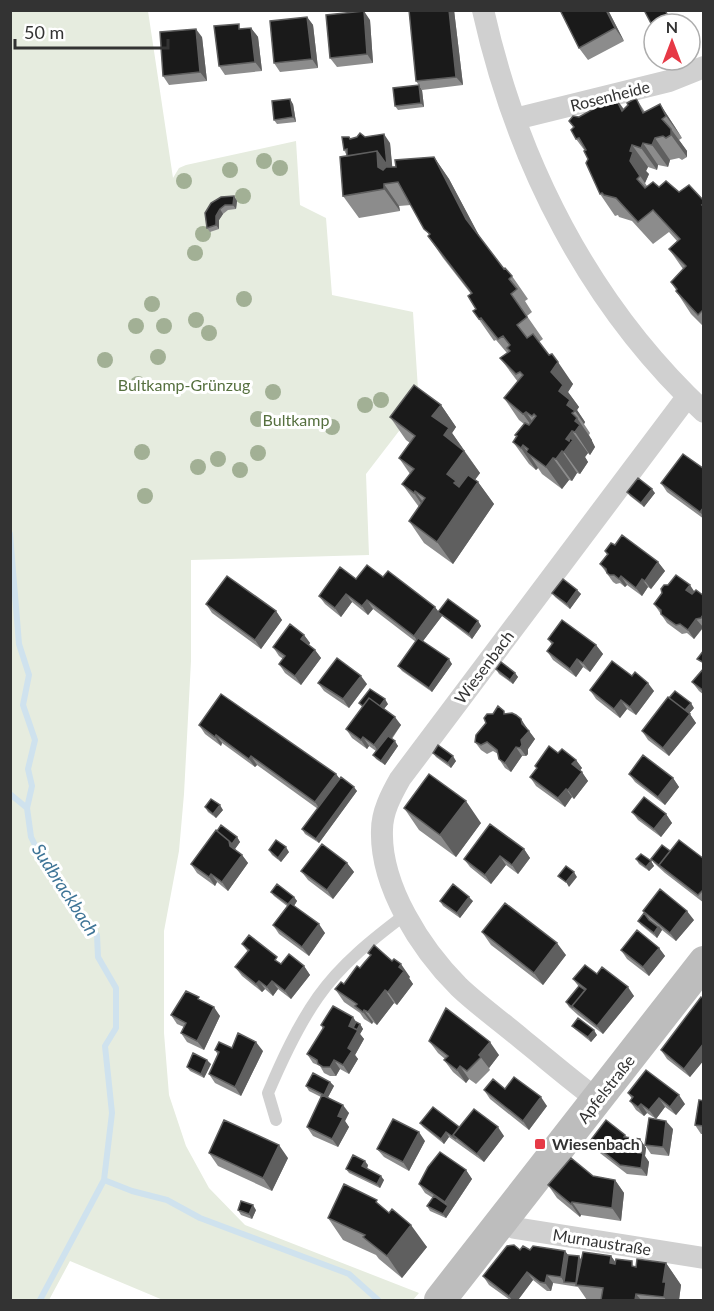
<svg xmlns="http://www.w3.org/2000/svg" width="714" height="1311" viewBox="0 0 714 1311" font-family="Lato,sans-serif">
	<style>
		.green { fill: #e6ecdf }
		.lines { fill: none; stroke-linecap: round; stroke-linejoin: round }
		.stream { stroke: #cfe2ee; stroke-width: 6 }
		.lane { stroke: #d0d0d0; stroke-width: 12 }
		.street { stroke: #d0d0d0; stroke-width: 22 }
		.secondary { stroke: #bdbdbd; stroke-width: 32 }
		.tree { fill: #a2b095 }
		.wall { fill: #8c8c8c }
		.shaded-wall { fill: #5f5f5f }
		.building { fill: #1a1a1a; stroke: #5f5f5f; stroke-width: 1.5 }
		.poi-dot { fill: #e63946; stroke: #fff; stroke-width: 2 }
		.labels { text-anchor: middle; stroke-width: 6; stroke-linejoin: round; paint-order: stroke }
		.street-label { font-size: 16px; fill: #333; stroke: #fff }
		.park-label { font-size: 16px; fill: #56703f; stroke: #fff }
		.poi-label { font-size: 16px; font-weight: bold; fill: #333; stroke: #fff; text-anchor: start }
		.water-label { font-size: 18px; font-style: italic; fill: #3f7597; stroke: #fff }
	</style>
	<rect width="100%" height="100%" fill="#fff"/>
	<path class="green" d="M10 11H148L173 178 179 168 186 165 296 141 300 205 326 218 332 295 413 312 419 405 366 474 369 555 191 560V661L184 794 179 851 164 931V1033L169 1095 186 1146 209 1188 245 1225 419 1293 413 1300H163L70 1261 49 1300H11Z"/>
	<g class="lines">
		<path class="stream" d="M10 534 19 644 29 675 23 705 35 740 28 769 32 786 27 808 31 837 42 859 56 870 63 891 73 901 87 926 97 935 98 957 116 988V1028L105 1046 112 1113 104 1180 40 1300
			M10 794 27 808
			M104 1180 132 1191 167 1200 200 1218 349 1274 378 1300"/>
		<path class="lane" d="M276 1120 268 1093C282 1060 297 1027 318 997 341 964 374 938 406 914"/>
		<path class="street" d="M483 10C517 162 589 305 704 412
			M515 119 669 81 704 67
			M598 1100C572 1081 548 1060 523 1040 502 1022 479 1006 459 987 421 949 380 886 382 830 382 812 391 795 400 779L687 397
			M504 1220 515 1228 704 1258"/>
		<path class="secondary" d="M440 1300 704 962"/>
	</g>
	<g class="tree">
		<circle cx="264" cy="161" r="8"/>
		<circle cx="280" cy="168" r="8"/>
		<circle cx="230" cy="170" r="8"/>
		<circle cx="184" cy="181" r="8"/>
		<circle cx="243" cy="196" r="8"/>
		<circle cx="203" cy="234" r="8"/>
		<circle cx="195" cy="253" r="8"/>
		<circle cx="244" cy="299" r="8"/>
		<circle cx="152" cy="304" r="8"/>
		<circle cx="196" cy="320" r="8"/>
		<circle cx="136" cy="326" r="8"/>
		<circle cx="164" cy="326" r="8"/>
		<circle cx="209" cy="333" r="8"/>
		<circle cx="158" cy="357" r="8"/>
		<circle cx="105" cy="360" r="8"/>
		<circle cx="138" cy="384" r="8"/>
		<circle cx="273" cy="392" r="8"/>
		<circle cx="381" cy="400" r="8"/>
		<circle cx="365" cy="405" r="8"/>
		<circle cx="258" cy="419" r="8"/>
		<circle cx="332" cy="427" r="8"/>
		<circle cx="142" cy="452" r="8"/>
		<circle cx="258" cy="453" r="8"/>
		<circle cx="218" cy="459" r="8"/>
		<circle cx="198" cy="467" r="8"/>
		<circle cx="240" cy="470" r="8"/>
		<circle cx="145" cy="496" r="8"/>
	</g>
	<path class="wall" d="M409 10H454L463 85 422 90 416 81Z
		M608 10 624 41 588 60 579 48Z
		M307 17 313 25 318 68 280 72 274 63Z
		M370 20 373 63 337 67 330 58Z
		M251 28 258 37 262 71 225 75 219 66 242 29Z
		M202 37 207 81 169 85 163 76Z
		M422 90 424 107 398 110 395 106Z
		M636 98 645 112 660 104 675 127 682 138 679 140 687 151V157L682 160 679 158 670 160 668 167 658 165 657 170 648 167 646 171 649 174 645 183 647 186 659 187 704 201V327L691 314 676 291V290L671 282 683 269 669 249 677 241 669 232 653 244 632 221 619 217 618 215 615 216 600 194 588 159 585 151 576 139 574 127 569 121 579 117 624 109Z
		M293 104 296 122 277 124 274 120Z
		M349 137 351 139 365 137 390 143 392 167 434 157 449 179 479 236 504 269 512 276 528 299 525 301 532 312 527 316 543 339 539 342 549 355 573 384 568 392 579 407 577 410 585 422 584 424 590 433 589 435 595 447 590 455 588 453 585 457 588 462 580 474 577 473 572 481 569 480 562 489 542 474 538 468 536 470 529 464 513 442 516 437 515 435 524 424 519 420 504 398 518 382 500 358 507 353 496 340 494 341 473 311 476 309 471 294 443 258 428 236 429 235 411 205 399 206 400 211 359 218 343 196 347 156 344 150Z
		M234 196 237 201 236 209 228 210 223 214 219 220V229L210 232 207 228 205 213Z
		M441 405 456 427 452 433 480 473 475 480 478 482 494 504 453 564 424 543 409 521 419 507 402 484 410 474 399 458 410 443 406 440 390 417Z
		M704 469V519L667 492 661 483Z
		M627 492 655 493 644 507 630 496Z
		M615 545 658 562 665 571 651 589 648 587 642 596 627 585 625 587 620 583 616 584 613 582 600 564 607 555 605 551Z
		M383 577 435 607 438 612 478 621 481 626 472 639 442 616 423 641 452 664 432 692 402 671 398 666 416 642 373 609 368 615 352 602 341 617 325 604 319 596 356 579Z
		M577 590 581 594 570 609 555 597 552 593Z
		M694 592 704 596V627L694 639 687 633 682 634 667 623 654 604Z
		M206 604 276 611 282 620 261 649 212 613Z
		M304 635 310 643 309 645 315 650 321 658 301 685 285 673 279 664 283 659 279 656 273 647Z
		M548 639 596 645 603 654 590 672 583 667 576 677 553 660 547 651 552 645Z
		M704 668V695L699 691 692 682Z
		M496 669 515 673 518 677 513 684 499 674Z
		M632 676 654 691 636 715 627 709 620 718 596 699 590 690Z
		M318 683 367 684 349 708 324 691Z
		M359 703 388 704 384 709 401 725 392 739 398 746 385 765 376 759 373 755 376 751 369 746 367 749 352 738 346 729 362 707Z
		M694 708 689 713 696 723 669 756 648 740 642 731Z
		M506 714 529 731 535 739 528 749V754L526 756H522L511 772 505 768 499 759 498 754 493 751 487 754 481 750 475 742Z
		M199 725 336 774 340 779 357 791 319 843 305 834 302 829 318 809 257 765 255 767 222 743 221 746 205 734Z
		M433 753 456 761 451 768 436 757Z
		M558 753 576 760 582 768 580 770 588 781 574 799 572 797 565 807 536 786 530 777 537 769 535 766Z
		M629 774 673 778 679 787 665 805 635 782Z
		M205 807 223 810 216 818 208 812Z
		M404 808 481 823 456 857 419 830Z
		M632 812 666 814 672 823 661 837 638 820Z
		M237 837 240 842 235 849 242 855 248 863 228 891 217 882 215 886 197 873 191 864Z
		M524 849 530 858 518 874 506 865 491 884 470 867 464 859Z
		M269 850 289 852 281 862 272 855Z
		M670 851 704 859V903L665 873 654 863 651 859Z
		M636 859 651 861 654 866 649 871 639 864Z
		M347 863 354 872 333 899 308 880 301 871Z
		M271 892 294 897 297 901 294 906 325 933 309 956 279 934 273 925 287 906 274 896Z
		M440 901H473L460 918 443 906Z
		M644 913 694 920 676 941 662 930 657 938 641 925 638 921Z
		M482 932 566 955 543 985 491 945Z
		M242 944 282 964 304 966 310 975 291 999 278 989 273 996 265 989 262 992 242 976 235 967 248 952Z
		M659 948 665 956 649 976 627 959 621 950Z
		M368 953 410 977 409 978 413 984 397 1005 394 1003 377 1025 373 1022 372 1024 364 1019 360 1013 344 1002 335 989 344 984 360 968 370 956Z
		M597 974 634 996 603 1034 578 1015 569 1007 566 1002 579 987 573 979Z
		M704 999V1060L690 1077 667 1059 661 1050Z
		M202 1001 220 1016 204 1050 187 1042 181 1033 184 1027 177 1024 171 1015Z
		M356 1022 360 1024 363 1029 360 1034 364 1039 355 1055 358 1059 349 1074 340 1069 336 1076H330L324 1073 320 1066 313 1063 307 1054 323 1029 321 1025Z
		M572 1026 597 1035 591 1042 576 1030Z
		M429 1041 499 1055 489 1068 490 1070 476 1084 469 1079 466 1083 453 1072 444 1060 445 1059 438 1053Z
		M232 1048 263 1051 241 1096 215 1083 209 1074 218 1055 215 1050Z
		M211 1064 204 1078 190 1071 187 1067Z
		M330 1082 334 1086 328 1097 349 1113 345 1121 349 1127 338 1147 313 1136 307 1127 321 1097 309 1091 306 1086Z
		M505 1089 547 1106 529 1130 490 1099 484 1090Z
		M628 1093 685 1104 676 1115 665 1107 656 1119 647 1113 644 1116 636 1110 630 1101 632 1099Z
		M704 1101V1134H701L695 1125Z
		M420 1123 459 1127 504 1136 484 1162 449 1137 444 1144 423 1127Z
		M673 1129 669 1156 651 1154 645 1145Z
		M625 1135 627 1137 640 1139 646 1148 645 1156 649 1162 647 1176 627 1174 596 1150 590 1141Z
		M425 1141 409 1171 384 1157 377 1149Z
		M209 1153 288 1158 272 1191 218 1166Z
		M368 1165 367 1169 384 1180 380 1188 349 1173 346 1169Z
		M466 1170 472 1179 446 1218 430 1211 427 1206 433 1198 425 1193 419 1184Z
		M593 1176 615 1180 624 1193 621 1221 581 1215 580 1217 557 1198 548 1185Z
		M382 1207 427 1247 402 1278 379 1259 376 1255 343 1240 328 1218Z
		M238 1210H256L252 1219 241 1215Z
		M520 1250H530L565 1251 568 1255 581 1260 611 1256 615 1262 636 1267 666 1263 681 1285 679 1300H587L578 1287 553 1283 551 1291H547L533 1280 518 1300H510L489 1285 483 1276Z"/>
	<path class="shaded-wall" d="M449 10H454L463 85 456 77Z
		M606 10H608L624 41 615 28Z
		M364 11 370 20 373 63 367 54Z
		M307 17 313 25 318 68 312 59Z
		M251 28 258 37 262 71 255 62Z
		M196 29 202 37 207 81 200 72Z
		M419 85 422 90 424 107 421 103Z
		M615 97 631 119 622 111Z
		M290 99 293 104 296 122 293 117Z
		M660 104 675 127 682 138 666 116Z
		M671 129 687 151V157L671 135Z
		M384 134 390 143 393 174 387 165Z
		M655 138 670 160 668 167 652 145Z
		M643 143 658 165 657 170 641 148Z
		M632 145 648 167 646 171 649 174 645 183 630 161V151Z
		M377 151 393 174V183L378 167Z
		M434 157 449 179 482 241 466 219Z
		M384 184 399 206 400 211 384 189Z
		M234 196 237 201 236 209 233 205Z
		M220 209 223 214 219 220V229L216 225V216Z
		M558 362 573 384 568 392 579 407 577 410 585 422 584 424 575 411 573 413 559 391 551 372Z
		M441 405 456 427 452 433 464 450 444 435 432 416Z
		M526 412 541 434 539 436 523 414Z
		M577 418 592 440V441L595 447 590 455 575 432V421Z
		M572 431 588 453 585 457 588 462 580 474 564 452 566 439Z
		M523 445 538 468 536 470 521 448Z
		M464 451 480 473 465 493 478 482 494 504 453 564 437 542 447 474Z
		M562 451 577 473 572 481 556 459Z
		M553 458 569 480 562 489 546 467Z
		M652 489 655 493 644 507 641 503Z
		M415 491 431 513 429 515 414 493Z
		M704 507V517L700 512Z
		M658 562 665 571 651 589 645 581Z
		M621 576 627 585 625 587 619 579Z
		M642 579 648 587 642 596 636 588Z
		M690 585 696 594 692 599 686 590Z
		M577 590 581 594 570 609 567 604Z
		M346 594 352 602 341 617 335 608Z
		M367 600 373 609 368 615 362 606Z
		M435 607 442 616 420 645 414 636Z
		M276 611 282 620 261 649 255 640Z
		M696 619 703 627 694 639 688 630Z
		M478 621 481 626 472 639 469 634Z
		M304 635 310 643 307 648 301 639Z
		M596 645 603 654 590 672 583 663Z
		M315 650 321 658 301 685 295 676Z
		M449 659 452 664 432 692 429 688Z
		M577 659 583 667 576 677 570 669Z
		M515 673 518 677 513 684 510 680Z
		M361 676 367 684 349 708 343 699Z
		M648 683 654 691 636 715 630 707Z
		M385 699 388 704 382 711 379 707Z
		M621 700 627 709 620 718 614 709Z
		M691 703 694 708 687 716 684 711Z
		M690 714 696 723 669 756 663 748Z
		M395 717 401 725 380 754 374 745Z
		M521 719 527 728 528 732 529 731 535 739 528 749V754L526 756 520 748 521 740 522 724Z
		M216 735 222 743 221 746 215 737Z
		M363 737 369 746 367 749 361 740Z
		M395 741 398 746 385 765 381 761Z
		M516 747 522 756 511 772 505 763Z
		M251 756 257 765 255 767 249 759Z
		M453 756 456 761 451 768 448 763Z
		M576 760 582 768 578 773 572 764Z
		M582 772 588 781 574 799 568 790Z
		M336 774 342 782 321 811 315 802Z
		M673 778 679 787 665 805 658 797Z
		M354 787 357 791 319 843 316 839Z
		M566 789 572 797 565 807 558 798Z
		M466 801 481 823 456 857 440 835Z
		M220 805 223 810 216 818 213 814Z
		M666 814 672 823 661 837 654 829Z
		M237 837 240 842 235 849 237 855 230 846 229 841Z
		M286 847 289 852 281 862 278 858Z
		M524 849 530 858 518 874 512 865Z
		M242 855 248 863 228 891 222 882Z
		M500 856 506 865 491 884 485 875Z
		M651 861 654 866 649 871 646 867Z
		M347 863 354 872 333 899 327 890Z
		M574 872 577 877 569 887 566 882Z
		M211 874 217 882 215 886 209 877Z
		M294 897 297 901 292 909 288 904Z
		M469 897 473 901 460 918 457 913Z
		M687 911 694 920 676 941 670 933Z
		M319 924 325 933 309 956 302 947Z
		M659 926 662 930 657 938 654 933Z
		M557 943 566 955 543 985 534 973Z
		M659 948 665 956 649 976 643 967Z
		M401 964 410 977 409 978 413 984 397 1005 388 992 399 967Z
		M304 966 310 975 291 999 285 991Z
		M259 981 265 989 262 992 256 984Z
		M272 981 278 989 273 996 267 987Z
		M628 987 634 996 603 1034 597 1026Z
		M385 990 394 1003 377 1025 368 1012Z
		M214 1007 220 1016 204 1050 197 1041Z
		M364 1010 373 1022 372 1024 363 1012Z
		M353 1017 359 1026 360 1024 363 1029 360 1034 364 1039 355 1055 358 1059 349 1074 343 1065 349 1026Z
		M594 1030 597 1035 591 1042 588 1037Z
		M256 1042 263 1051 241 1096 235 1087Z
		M490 1042 499 1055 489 1068 479 1055Z
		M704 1043V1060L690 1077 684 1069Z
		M207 1060 211 1064 204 1078 201 1074Z
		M334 1060 340 1069 336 1076 330 1067Z
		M460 1066 469 1079 466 1083 457 1070Z
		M330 1082 334 1086 327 1099 324 1095Z
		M679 1095 685 1104 676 1115 670 1107Z
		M541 1097 547 1106 529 1130 523 1121Z
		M659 1098 665 1107 656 1119 649 1110Z
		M641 1104 647 1113 644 1116 638 1107Z
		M343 1105 349 1113 345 1121 349 1127 338 1147 332 1139 338 1116Z
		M666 1121 673 1129 669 1156 663 1147Z
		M498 1127 504 1136 484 1162 477 1154Z
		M419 1132 425 1141 409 1171 403 1162Z
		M446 1132 449 1137 444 1144 441 1139Z
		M640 1139 646 1148 645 1156 649 1162 647 1176 641 1168 638 1153Z
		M279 1145 288 1158 272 1191 263 1178Z
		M365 1161 368 1165 366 1171 362 1166Z
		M466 1170 472 1179 446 1218 443 1214 448 1206 445 1202Z
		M381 1176 384 1180 380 1188 377 1184Z
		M615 1180 624 1193 621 1221 612 1208Z
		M572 1202 581 1215 580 1217 571 1204Z
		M253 1205 256 1210 252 1219 249 1214Z
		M411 1225 427 1247 402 1278 387 1256Z
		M565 1251 571 1259 564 1282 561 1277Z
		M579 1256 582 1261 576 1283Z
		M611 1256 627 1278 610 1263Z
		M666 1263 681 1285 679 1300H666L664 1297 663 1282Z
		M527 1272 533 1280 518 1300H512L509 1296Z
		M547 1275 553 1283 551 1291 545 1283Z
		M636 1294 641 1300H635Z"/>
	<path class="building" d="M409 10H449L456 77 416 81Z
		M560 10H606L615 28 579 48Z
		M644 10H665L672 24H654V29Z
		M364 11 367 54 330 58 326 15Z
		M307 17 312 59 274 63 270 21Z
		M239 24V29L251 28 255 62 219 66 214 26Z
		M196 29 200 72 163 76 160 32Z
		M419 85 421 103 395 106 393 88Z
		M615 97 622 111 628 105 627 103 636 98 643 113 660 104 666 116 662 119 671 129V135L666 138 663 136 655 138 652 145 643 143 641 148 632 145 630 151 633 152 630 161 640 176 637 179 645 188 653 182 659 187 666 181 679 192 689 185 704 201V204L702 205 704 207V309L698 315 676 291 677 289 671 282 686 266 669 249 680 239 653 210 638 222 616 198 604 195 602 193 600 194 586 163 588 159 584 151 586 150 579 138 576 139 571 130 574 127 569 121 573 116 579 117Z
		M290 99 293 117 274 120 272 101Z
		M360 133 365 137 384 134 387 165 377 151 347 156V149L344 150 342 137H349L350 139 357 137Z
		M377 151 378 167 383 170 386 167H396L395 160 434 157 466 219 504 269 505 268 512 276 509 279 517 289 511 294 527 317 517 325 527 338 533 334 549 355 552 354 558 362 551 372 563 385 559 391 570 400 567 405 575 411 572 413 577 418 575 421 580 425 575 432 572 431 566 439 569 441 570 438 573 440 564 452 562 451 556 459 553 458 546 467 526 452 528 449 523 445 521 448 513 442 517 436 515 435 525 423 529 425 536 416 534 414 532 416 526 412 523 414 504 398 523 375 520 372 516 374 500 358 510 351 507 348 510 345 503 336 498 339 481 318 479 319 473 311 476 309 468 296 472 293 428 236 430 234 424 229 398 182 384 184V189L343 196 340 157Z
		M234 196 233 205H225L220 209 216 216V225L207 228 205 213 211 203 221 197Z
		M414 385 441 405 432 416 449 428 444 435 464 451 447 474 456 481 454 483 459 487 468 475 478 482 437 542 409 521 425 498 415 491 414 493 402 484 414 469 399 458 415 436 390 417Z
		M683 454 704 469V507L700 512 661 483Z
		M638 478 652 489 641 503 627 492Z
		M622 535 658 562 645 581 642 579 636 588 621 576 619 579 614 575H610L607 573 606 569 600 564 608 554 605 551 611 543 615 545Z
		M367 565 383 577 388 571 435 607 414 636 367 600 362 606 346 594 335 608 319 596 340 567 356 579Z
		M676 575 690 585 686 590 692 594 696 590 704 596 703 615 701 618 696 619 688 630 680 624 676 625 669 620 661 614V610L654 604 662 593 661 589 664 585H668Z
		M227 576 276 611 255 640 206 604Z
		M563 579 577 590 567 604 552 593Z
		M448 599 478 621 469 634 438 612Z
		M562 620 596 645 583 663 577 659 570 669 547 651 553 643 548 639Z
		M290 624 304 635 301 639 315 650 295 676 279 664 285 656 273 647Z
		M418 638 449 659 429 688 398 666Z
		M704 650V663L697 659Z
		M337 658 361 676 343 699 318 683Z
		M612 661 632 676 635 672 648 683 630 707 621 700 614 709 590 690Z
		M501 662 515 673 510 680 496 669Z
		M704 668V691L692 682Z
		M370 689 385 699 380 706 369 698 363 706 359 703Z
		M675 691 691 703 685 710 669 698Z
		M221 694 336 774 315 802 251 756 249 759 216 735 215 737 199 725Z
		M668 697 690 714 663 748 642 731Z
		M369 698 395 717 374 745 363 737 361 740 346 729Z
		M498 706 504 711V714L512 713 516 715 521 719 522 724 529 731 521 740 522 745 520 748 516 747 505 763 499 759 497 750 487 742 481 745 475 742 476 735 486 723 484 718 487 714H493Z
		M388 736 395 741 381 761 373 755Z
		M438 745 453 756 448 763 433 753Z
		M549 746 558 753 562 749 576 760 572 764 582 772 568 790 566 789 558 798 530 777 537 768 535 766Z
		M643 755 673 778 658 797 629 774Z
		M429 774 466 801 440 835 404 808Z
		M341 777 354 787 316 839 302 829Z
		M644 797 666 814 654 829 632 812Z
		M211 799 220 805 213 814 205 807Z
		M490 824 524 849 512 865 500 856 485 875 464 859Z
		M221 825 237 837 232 844 229 841 217 831Z
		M216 830 229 841 230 846 242 855 222 882 211 874 209 877 191 864Z
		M276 840 286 847 278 858 269 850Z
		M679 840 704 859V889L698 895 659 865Z
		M322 844 347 863 327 890 301 871Z
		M662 845 670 851 659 865 661 867 651 859Z
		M641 854 651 861 646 867 636 859Z
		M566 866 574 872 566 882 558 876Z
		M277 884 294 897 288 904 271 892Z
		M453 884 469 897 457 913 440 901Z
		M660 889 687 911 670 933 643 911Z
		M290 903 319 924 302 947 273 925Z
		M505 903 557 943 534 973 482 932Z
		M644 913 649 920 658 927 654 933 638 921Z
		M637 930 659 948 643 967 621 950Z
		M249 935 277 957 275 960 281 964 289 954 304 966 285 991 272 981 267 987 259 981 256 984 235 967 249 950 242 944Z
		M374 945 392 961 394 959 401 964 399 967 404 971 388 992 385 990 368 1012 364 1010 363 1012 355 1006 357 1004 335 989 341 982 344 984 357 966 360 968 364 963 371 955 368 953Z
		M585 965 597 974 602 967 628 987 597 1026 572 1006 586 989 573 979Z
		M579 986 585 990 572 1006 573 1008 566 1002Z
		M186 991 199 997 198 999 214 1007 197 1041 181 1033 186 1023 171 1015Z
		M701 997 704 999V1043L684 1069 661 1050Z
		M333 1006 353 1017 349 1026 358 1030 348 1048 352 1051 343 1065 334 1060 330 1067H323L318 1064 317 1060 307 1054 324 1027 321 1025Z
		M446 1008 490 1042 479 1055 481 1057 467 1071 460 1066 457 1070 444 1060 448 1056 429 1041Z
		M578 1018 594 1030 588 1037 572 1026Z
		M356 1022 360 1024 357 1030 353 1028Z
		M238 1033 256 1042 235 1087 209 1074 219 1052 215 1050 219 1042 232 1048Z
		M193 1053 207 1060 201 1074 187 1067Z
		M646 1070 679 1095 670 1107 659 1098 649 1110 641 1104 638 1107 630 1101 633 1097 628 1093Z
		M313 1073 330 1082 324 1095 306 1086Z
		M514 1077 541 1097 523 1121 484 1090 493 1079 505 1089Z
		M322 1095 343 1105 338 1116 343 1118 332 1139 307 1127Z
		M699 1100 704 1101V1126L695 1125Z
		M433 1107 459 1127 453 1135 456 1139 446 1132 441 1139 420 1123Z
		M474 1109 498 1127 477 1154 453 1135Z
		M649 1118 666 1121 663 1147 645 1145Z
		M393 1119 419 1132 403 1162 377 1149Z
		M224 1120 279 1145 263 1178 209 1153Z
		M606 1120 625 1135 624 1137 640 1139 638 1153H643L641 1168 620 1165 590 1141Z
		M440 1152 466 1170 445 1202 419 1184 428 1167Z
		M353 1155 365 1161 362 1166 381 1176 377 1184 346 1169Z
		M571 1158 593 1176 615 1180 612 1208 572 1202 571 1204 548 1185Z
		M344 1184 377 1200 376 1202 389 1213 392 1209 411 1225 387 1256 363 1237 365 1235 328 1218Z
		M434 1196 448 1206 443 1214 427 1206Z
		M241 1201 253 1205 249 1214 238 1210Z
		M514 1245 520 1250 523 1246 530 1250 533 1246 565 1251 561 1277 547 1275 545 1283 540 1282 527 1272 509 1296 483 1276 507 1246Z
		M583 1252 611 1256 610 1263 615 1264 616 1259 632 1261V1266L636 1267 637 1259 666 1263 663 1282H666L664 1297 636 1294 635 1300H601L603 1288 576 1285Z
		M568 1255 579 1256 576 1283 564 1282Z"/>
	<rect class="poi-dot" x="534" y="1138" width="12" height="12" rx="3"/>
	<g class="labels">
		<g class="street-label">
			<text transform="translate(610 96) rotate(-14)" y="6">Rosenheide</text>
			<text transform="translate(484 667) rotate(-53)" y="6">Wiesenbach</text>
			<text transform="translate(606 1089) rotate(-52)" y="6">Apfelstraße</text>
			<text transform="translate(602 1242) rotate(9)" y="6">Murnaustraße</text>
		</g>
		<g class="park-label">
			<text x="184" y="391">Bultkamp-Grünzug</text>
			<text x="296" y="426">Bultkamp</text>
		</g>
		<g class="poi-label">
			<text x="552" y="1150">Wiesenbach</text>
		</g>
		<g class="water-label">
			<text transform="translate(65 890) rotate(57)" y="6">Sudbrackbach</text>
		</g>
	</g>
	<rect width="714" height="1311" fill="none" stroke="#333333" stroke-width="24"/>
	<g transform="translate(672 42)"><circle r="28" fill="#ffffff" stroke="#adadad" stroke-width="1.5"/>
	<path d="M0-4.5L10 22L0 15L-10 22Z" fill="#e63946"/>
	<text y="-9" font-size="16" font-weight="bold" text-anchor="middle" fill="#333333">N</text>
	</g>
	<path d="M15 39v9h153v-9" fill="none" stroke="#333333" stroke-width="3"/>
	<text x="24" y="39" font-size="18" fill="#333333" stroke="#ffffff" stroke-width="4.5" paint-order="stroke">50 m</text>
</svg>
